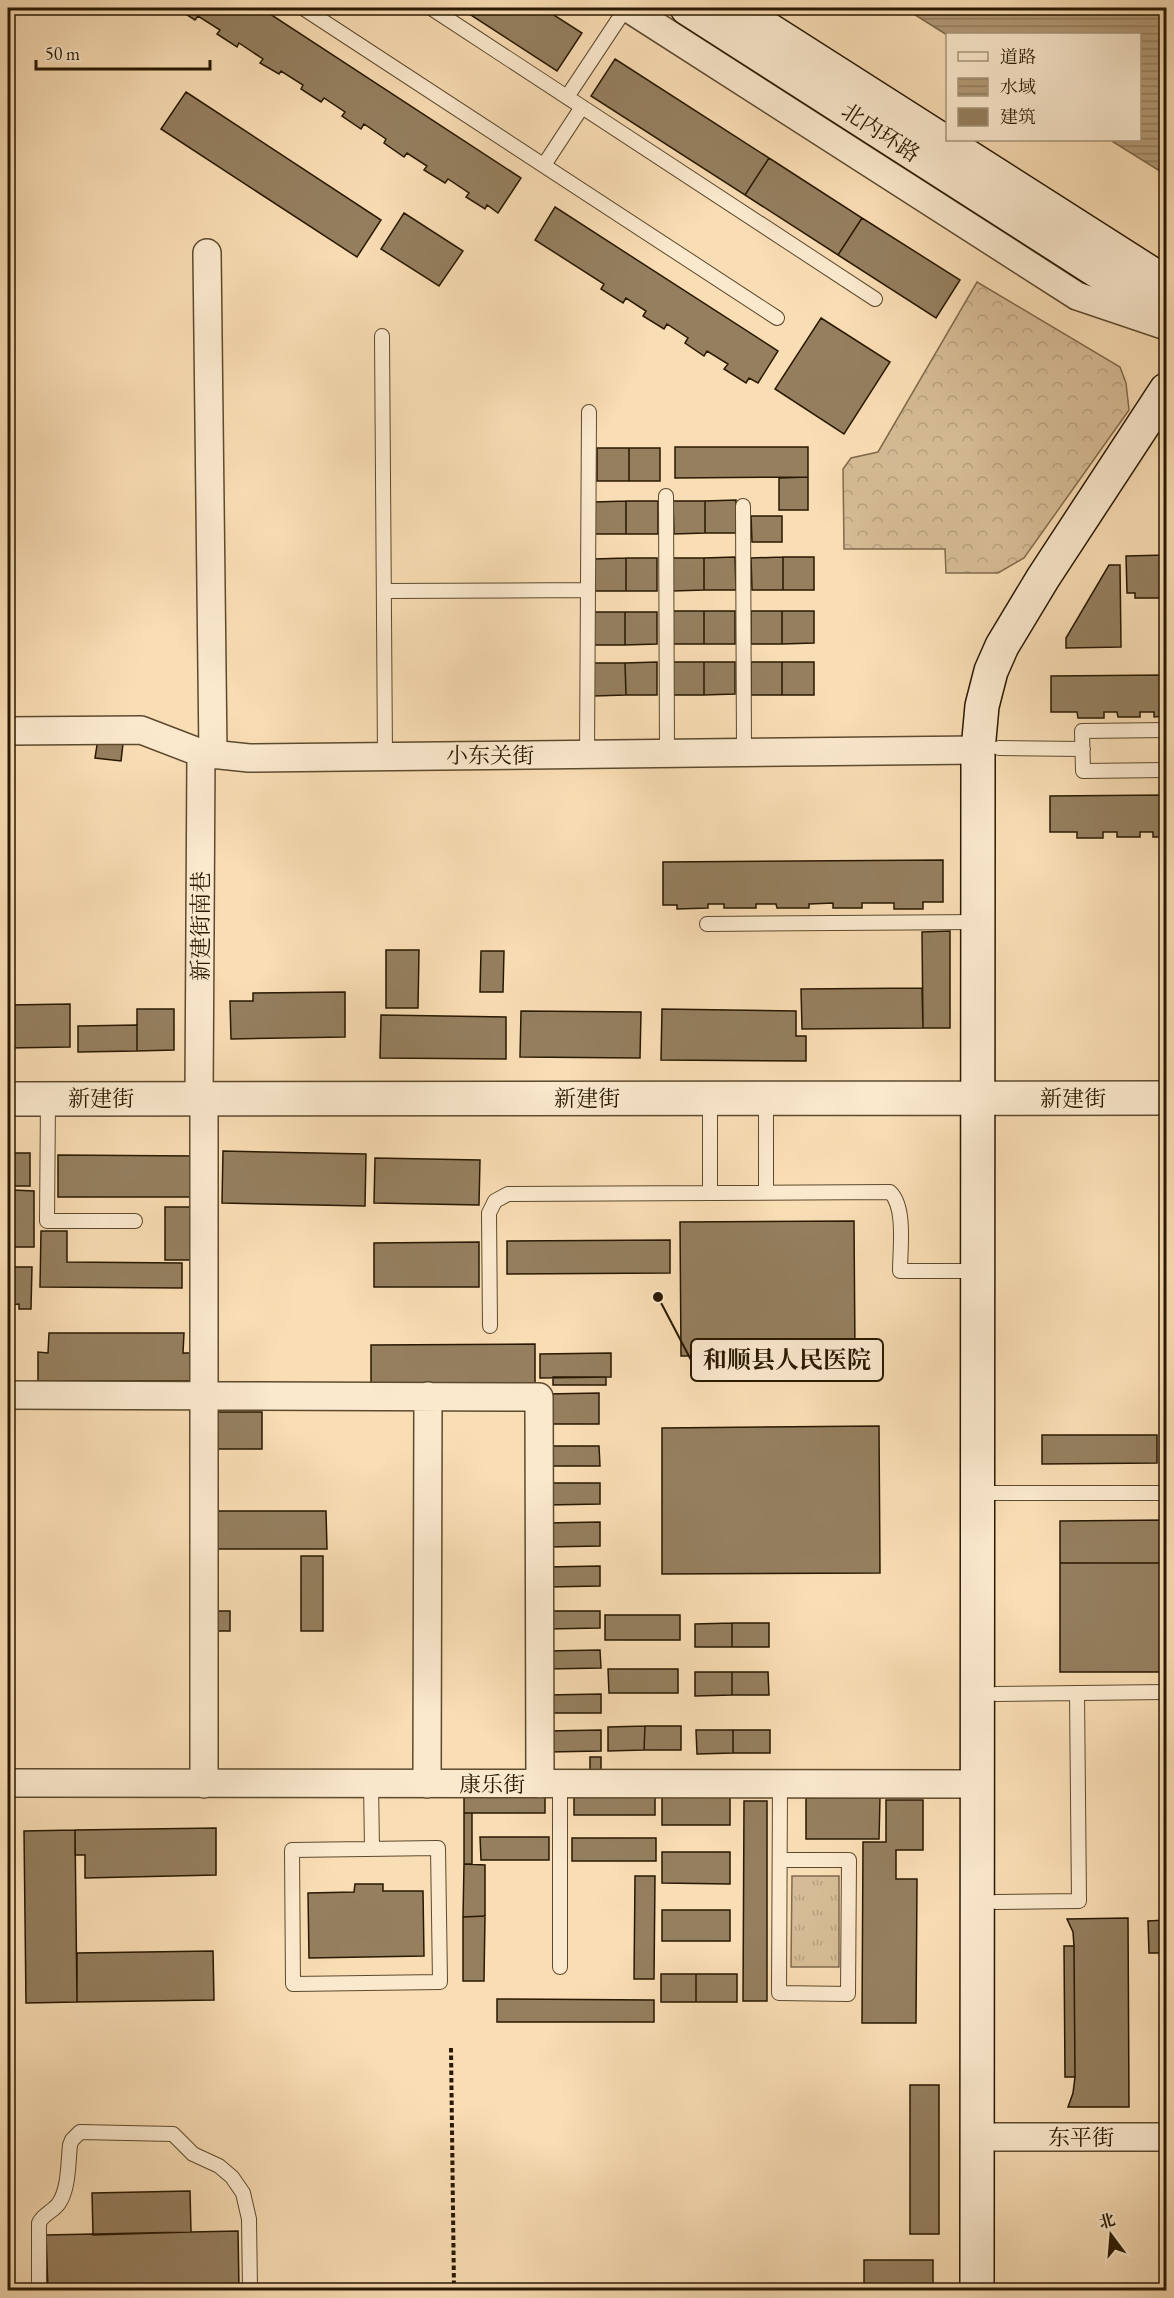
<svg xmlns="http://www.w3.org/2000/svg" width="1174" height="2298" viewBox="0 0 1174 2298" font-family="'EB Garamond','Noto Serif SC',serif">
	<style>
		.grass { fill: url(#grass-tufts); stroke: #806a4c; stroke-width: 1.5 }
		.forest { fill: url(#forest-crowns); stroke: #806a4c; stroke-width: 1.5 }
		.water { fill: url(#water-rules); stroke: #7b6648; stroke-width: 1.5 }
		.building { fill: #957f5f; stroke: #291902; stroke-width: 1.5 }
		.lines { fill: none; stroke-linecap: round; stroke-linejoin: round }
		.service-casing { stroke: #5d4a2e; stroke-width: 16 }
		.minor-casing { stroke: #5d4a2e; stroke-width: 30 }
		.tertiary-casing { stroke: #5d4a2e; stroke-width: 36 }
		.secondary-casing { stroke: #291902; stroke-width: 36 }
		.path { stroke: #291902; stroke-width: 4; stroke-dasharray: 4.5 3; stroke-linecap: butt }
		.service { stroke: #fbe9ce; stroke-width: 14 }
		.minor { stroke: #fbe9ce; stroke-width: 27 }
		.tertiary { stroke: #fbe9ce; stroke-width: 33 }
		.secondary { stroke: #fbe9ce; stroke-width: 33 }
		.labels { text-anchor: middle; stroke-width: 4.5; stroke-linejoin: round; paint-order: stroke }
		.street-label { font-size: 22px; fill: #291902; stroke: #fbe9ce }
		.leader { fill: none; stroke: #291902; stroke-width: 2 }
		.callout-dot { fill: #291902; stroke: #fbe9ce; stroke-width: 2 }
		.callout { fill: #fbe9ce; stroke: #291902; stroke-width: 2 }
		.callout-label { font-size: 24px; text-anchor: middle; font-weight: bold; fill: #291902 }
	</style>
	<defs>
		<pattern id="grass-tufts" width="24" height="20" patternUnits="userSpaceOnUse" patternTransform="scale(1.5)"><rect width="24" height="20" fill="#d6bc96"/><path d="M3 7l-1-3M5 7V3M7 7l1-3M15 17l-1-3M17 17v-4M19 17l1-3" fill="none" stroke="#b8a180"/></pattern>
		<pattern id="forest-crowns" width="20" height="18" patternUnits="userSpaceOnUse" patternTransform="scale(1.5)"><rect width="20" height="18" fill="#d6bc96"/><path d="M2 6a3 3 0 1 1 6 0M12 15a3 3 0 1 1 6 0" fill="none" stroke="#b8a180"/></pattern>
		<pattern id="water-rules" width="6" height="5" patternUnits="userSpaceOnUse" patternTransform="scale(1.5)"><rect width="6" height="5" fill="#b29a77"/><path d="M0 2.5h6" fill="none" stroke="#917d5f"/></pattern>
	</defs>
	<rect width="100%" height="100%" fill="#f9ddb4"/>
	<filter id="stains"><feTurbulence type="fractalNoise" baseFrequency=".00333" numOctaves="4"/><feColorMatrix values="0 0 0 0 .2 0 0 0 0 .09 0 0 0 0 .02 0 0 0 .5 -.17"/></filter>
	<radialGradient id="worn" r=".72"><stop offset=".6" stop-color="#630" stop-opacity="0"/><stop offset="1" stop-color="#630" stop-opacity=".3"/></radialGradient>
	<path class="grass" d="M792 1876H839V1967H791Z"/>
	<path class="forest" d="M977 282 1120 367 1126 383 1129 410 1024 558 998 573H946L945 549H844L843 469 851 458 878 452Z"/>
	<path class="water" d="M904 8H1166V175L1110 140H1140V34L947 35Z"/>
	<path class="building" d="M176 8H261L521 178 498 213 487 205 485 209 466 197 469 193 448 179 445 183 424 170 427 166 407 153 404 157 384 143 386 139 364 124 361 129 342 116 345 112 324 98 321 102 301 89 303 85 281 71 279 74 260 63 263 59 239 43 237 47 217 34 220 30 198 16 195 20Z
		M460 8H543L582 33 557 71Z
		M615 59 769 158 745 195 591 96Z
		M186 92 381 220 357 257 161 129Z
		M769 158 862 218 838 255 745 195Z
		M555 207 778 351 758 383 749 378 746 383 724 369 728 364 707 351 704 356 685 343 688 338 667 324 664 329 643 316 646 311 626 298 623 303 601 289 604 284 535 240Z
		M404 213 463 251 439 286 381 249Z
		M862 218 960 280 936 318 838 255Z
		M821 318 890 362 844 434 775 389Z
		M675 447H808V477L675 478Z
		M597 448H629V481H597Z
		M629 448H660V481H629Z
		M808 477V510H779V478Z
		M736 500V533H705V501Z
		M626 501V534H595V502Z
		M626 501H658V534H626Z
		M673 501H705V533L674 534Z
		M751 516H782V542H752Z
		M1166 555V593H1165V598H1135V593H1127L1126 556Z
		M735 557 736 590H704V558Z
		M783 557H814V590H783Z
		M783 557V590H752L751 558Z
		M626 558V591H594V559Z
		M626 558H657V591H626Z
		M673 558H704V590L673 591Z
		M1109 565H1120L1121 647 1066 648V638Z
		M672 611H704V644H673Z
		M704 611H735V644H704Z
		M751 611H782V644H751Z
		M782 611H814V643L782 644Z
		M594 612H625V645H594Z
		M625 612H657V644L625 645Z
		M657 662V695H626L625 663Z
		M673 662H704V695H673Z
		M704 662H735V694L704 695Z
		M751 662H782V695H751Z
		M782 662H814V695H782Z
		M594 663H625L626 695 594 696Z
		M1166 675V716L1154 717V712H1140V717H1118L1117 712H1104V718H1078L1077 712H1051V676Z
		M99 732 124 735 121 761 95 758Z
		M1166 795V837H1153V832H1140V837H1117V832H1103V838H1077V832H1050V796Z
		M943 860V902H923V909H894V903H862V908H833V903L809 904V908H777L776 904H756V908H724V904H708V908L677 909V905H663V862Z
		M950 931V1028H923L922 932Z
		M386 950H419L418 1008H386Z
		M481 951H504L503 992H480Z
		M922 988 923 1028 802 1029 801 989Z
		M345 992V1037L231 1039 230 1001H253V993Z
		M70 1004V1047L8 1048V1005Z
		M137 1009H174V1050L137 1051Z
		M662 1009 796 1011V1036H806V1061L661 1060Z
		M521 1011 641 1012 640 1058 520 1057Z
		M381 1015 506 1017V1059L380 1058Z
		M137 1025V1051L78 1052V1026Z
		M223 1151 366 1154 365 1206 222 1203Z
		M8 1153H30V1186H8Z
		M58 1155 194 1156V1197H58Z
		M375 1158 480 1160 479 1205 374 1203Z
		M12 1190 34 1191V1247H11Z
		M165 1207H192V1260H165Z
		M854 1221 855 1355 681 1356 680 1222Z
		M41 1231H67V1262L182 1263V1288L40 1287Z
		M670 1240V1273L507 1274V1241Z
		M479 1242V1287H374V1243Z
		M8 1267H32L31 1309H19V1304L8 1305V1309Z
		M49 1333H184L183 1353H194V1381H38V1352L48 1353Z
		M535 1344V1386L371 1387V1345Z
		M611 1353V1377L540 1378V1354Z
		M553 1377H606V1385H553Z
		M599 1393V1424H546V1394Z
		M213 1412H262V1449H213Z
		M879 1426 880 1573 662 1574V1428Z
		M1042 1435H1157V1463L1042 1464Z
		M546 1446H599L600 1466H546Z
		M546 1483H600V1504L547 1505Z
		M218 1511H326L327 1549H218Z
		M1166 1520V1563H1060V1521Z
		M600 1522V1546L547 1547V1523Z
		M301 1556H323V1631H301Z
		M1060 1563H1166V1672H1060Z
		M600 1566V1586L547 1587V1567Z
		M217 1611H230V1631H217Z
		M547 1611H600V1628L547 1629Z
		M605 1615H680V1640H605Z
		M732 1623H769V1647H732Z
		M732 1623V1647H695V1624Z
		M600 1650 601 1668 547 1669V1651Z
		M608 1669H678V1693H609Z
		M695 1672H732V1695L695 1696Z
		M732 1672H768L769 1695H732Z
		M601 1694V1713H548L547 1695Z
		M645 1726H681V1750H644Z
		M645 1726 644 1750 608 1751V1727Z
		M601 1730V1751L548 1752V1731Z
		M696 1730H733V1753L697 1754Z
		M733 1730H770V1753H733Z
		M590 1757H601V1771H590Z
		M464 1793H545V1813H464Z
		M574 1795 655 1796V1815H574Z
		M662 1795H730V1825H662Z
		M806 1798H880L879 1839H806Z
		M886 1800H923V1850H896V1879H917L916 2023H862L863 1842H886Z
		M744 1801H767V2001H743Z
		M464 1813H472V1864H464Z
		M216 1828V1875L85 1878V1855H75V1830Z
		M75 1830 77 2002 26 2003 24 1831Z
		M480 1837H549V1860H481Z
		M572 1838H656V1861H572Z
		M662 1852H730V1884L662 1883Z
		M464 1864 485 1865V1916L463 1917Z
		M635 1876H655L654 1979H634Z
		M355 1884H383V1891H423L424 1956 309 1958 308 1893 354 1892Z
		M662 1910H730V1941H662Z
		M485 1916 484 1981H463V1917Z
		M1128 1918 1129 2107H1068L1073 2093 1075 2077 1074 1946 1073 1932 1067 1919Z
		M1166 1920V1953H1149L1148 1921Z
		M1064 1946H1074L1075 2077H1065Z
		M213 1951 214 2000 77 2002V1953Z
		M661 1974H696V2002H661Z
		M696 1974H737V2002H696Z
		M497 1999 654 2000V2022H497Z
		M910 2085H939V2234H910Z
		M190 2191 191 2232 93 2235 92 2193Z
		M238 2231 239 2290H48L46 2235Z
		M864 2260H933V2290H864Z"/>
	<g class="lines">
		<defs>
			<path id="service" d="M303 8 777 318
				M431 8 875 299
				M567 97 626 8
				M544 165 582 107
				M382 336 385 756
				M666 496 667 754
				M743 506 744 753
				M384 591 588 590
				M1166 730 1082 731 1083 771 1166 770
				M999 748 1083 749
				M587 755 589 412
				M707 924 978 922
				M48 1099 47 1221H135
				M710 1099V1193
				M766 1099V1192
				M490 1326 489 1213 495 1201 508 1194 890 1192C906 1207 900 1249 900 1271H978
				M977 1493H1166
				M996 1694 1166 1692
				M371 1783 372 1849
				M438 1848 440 1982 293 1984 292 1850Z
				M780 1860H849L848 1994 779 1993 780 1784
				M996 1902 1079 1901 1077 1693
				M560 1967V1784
				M39 2290V2223C43 2214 54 2211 59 2203 69 2188 68 2163 70 2145L72 2140 80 2132 173 2134 193 2154 219 2166 232 2177 243 2193 249 2219 250 2290"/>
			<path id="minor" d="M628 8 1077 296 1166 326
				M207 253 213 754
				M8 731 141 730 201 753 249 758 978 750
				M199 1098 201 753
				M204 1099V1784
				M8 1395 539 1397 540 1784
				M8 1783 977 1784
				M427 1784 428 1396
				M995 2137H1166"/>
			<path id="tertiary" d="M8 1099 1166 1098"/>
			<path id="secondary" d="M687 8 1166 315
				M735 8 1166 283
				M977 2290 978 750 982 706 991 671 1002 646 1043 578 1166 390"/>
		</defs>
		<use href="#service" class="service-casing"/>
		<use href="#minor" class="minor-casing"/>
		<use href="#tertiary" class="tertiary-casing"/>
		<use href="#secondary" class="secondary-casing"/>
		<path class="path" d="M451 2048 454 2290"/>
		<use href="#service" class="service"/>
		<use href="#minor" class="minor"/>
		<use href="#tertiary" class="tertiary"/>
		<use href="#secondary" class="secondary"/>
	</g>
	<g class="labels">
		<g class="street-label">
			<text transform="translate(881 132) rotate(33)" y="8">北内环路</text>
			<text x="490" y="763">小东关街</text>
			<text transform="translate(200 926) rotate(-90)" y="8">新建街南巷</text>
			<text x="101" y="1106">新建街</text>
			<text x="587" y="1106">新建街</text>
			<text x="1073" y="1106">新建街</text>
			<text x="492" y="1792">康乐街</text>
			<text x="1081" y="2145">东平街</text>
		</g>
	</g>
	<path class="leader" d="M658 1297L691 1360"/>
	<circle class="callout-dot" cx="658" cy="1297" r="6"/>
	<rect class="callout" x="691" y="1339" width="192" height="42" rx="6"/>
	<g class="callout-label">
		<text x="787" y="1368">和顺县人民医院</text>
	</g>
	<rect width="1174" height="2298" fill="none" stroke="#f9ddb4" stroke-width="30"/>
	<rect x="9" y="9" width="1156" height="2280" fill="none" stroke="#291902" stroke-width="3"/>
	<rect x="15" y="15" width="1144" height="2268" fill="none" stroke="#291902" stroke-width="1.5"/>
	<rect x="946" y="33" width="195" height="108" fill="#fbe9ce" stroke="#a7967c" stroke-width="1.5"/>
	<rect x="958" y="52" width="30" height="9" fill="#fbe9ce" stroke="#a7967c" stroke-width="1.5"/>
	<text x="1000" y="63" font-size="18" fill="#291902">道路</text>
	<rect x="958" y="78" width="30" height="18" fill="url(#water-rules)" stroke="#a7967c" stroke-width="1.5"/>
	<text x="1000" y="93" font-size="18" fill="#291902">水域</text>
	<rect x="958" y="108" width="30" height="18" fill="#957f5f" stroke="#a7967c" stroke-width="1.5"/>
	<text x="1000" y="123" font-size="18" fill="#291902">建筑</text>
	<g transform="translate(1111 2235) rotate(344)" stroke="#fbe9ce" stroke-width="4.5" paint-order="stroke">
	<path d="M0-4.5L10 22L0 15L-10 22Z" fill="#291902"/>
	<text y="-9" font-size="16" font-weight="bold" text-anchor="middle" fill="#291902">北</text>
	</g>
	<path d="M36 60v9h174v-9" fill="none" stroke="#291902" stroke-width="3"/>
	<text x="45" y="60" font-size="18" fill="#291902" stroke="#fbe9ce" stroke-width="4.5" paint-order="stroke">50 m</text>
	<rect width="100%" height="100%" filter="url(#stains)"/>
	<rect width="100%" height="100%" fill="url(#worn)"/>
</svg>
